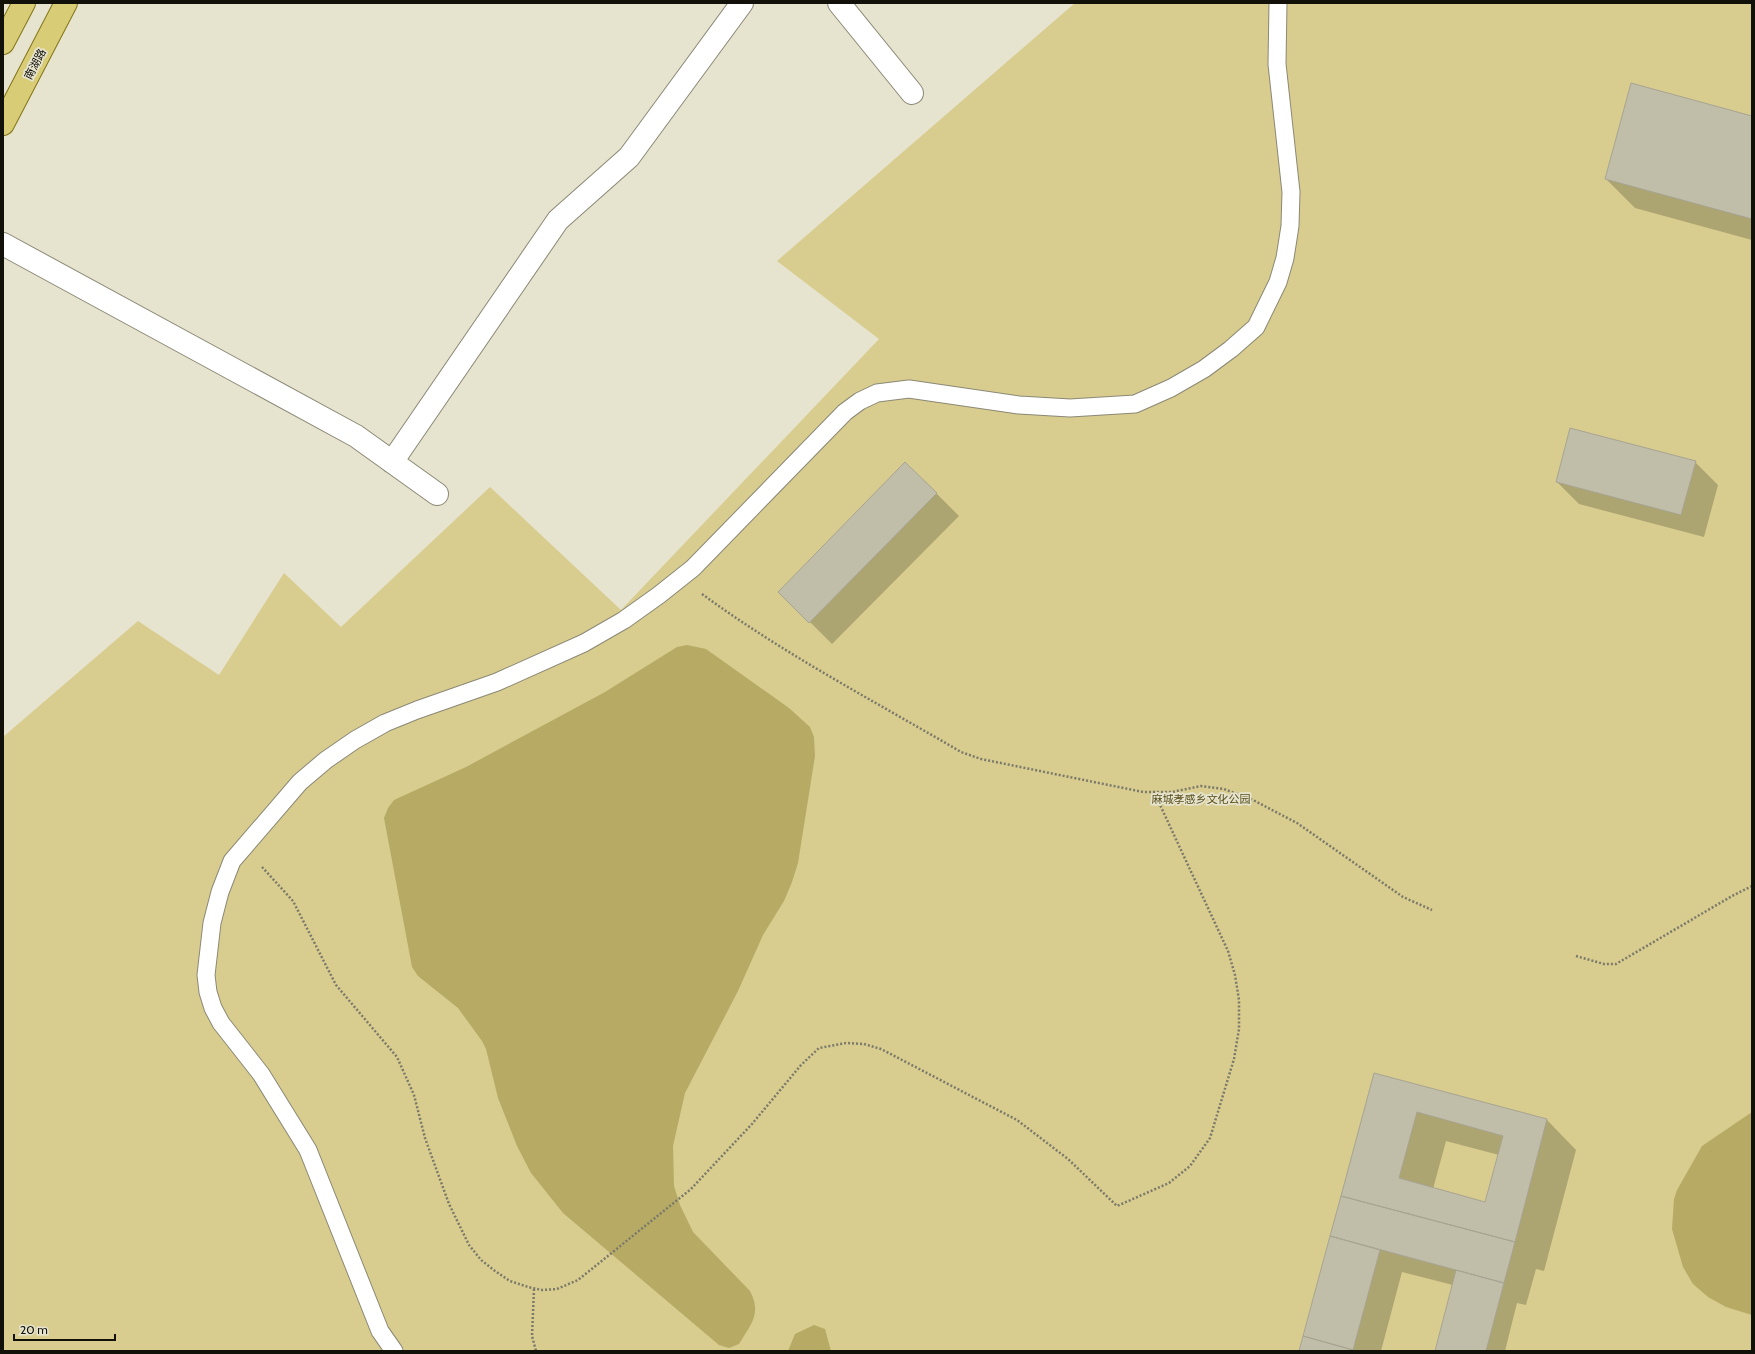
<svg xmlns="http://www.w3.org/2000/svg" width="1755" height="1354" viewBox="0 0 1755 1354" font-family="Cabin,'Noto Sans SC',sans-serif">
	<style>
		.green { fill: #d8cd8e }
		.water { fill: #b6aa65 }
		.shadow { fill: #0003; fill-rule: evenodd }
		.building { fill: #c0bda9; stroke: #a7a492; fill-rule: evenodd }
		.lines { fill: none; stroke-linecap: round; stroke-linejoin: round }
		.lane-casing { stroke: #8b8876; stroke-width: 19 }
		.street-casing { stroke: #8b8876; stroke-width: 24 }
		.primary-casing { stroke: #827415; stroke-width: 24 }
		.path { stroke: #7b796b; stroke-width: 2.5; stroke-dasharray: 2 2; stroke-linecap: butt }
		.lane { stroke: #fff; stroke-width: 17 }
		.street { stroke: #fff; stroke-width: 22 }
		.primary { stroke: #d9cc77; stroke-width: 22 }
		.labels { text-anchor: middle; stroke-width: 3.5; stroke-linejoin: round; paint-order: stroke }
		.street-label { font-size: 11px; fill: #111009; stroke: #e6e3cf }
		.park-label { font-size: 11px; fill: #59501b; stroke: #e6e3cf }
	</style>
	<rect width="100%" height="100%" fill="#e6e3cf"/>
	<path class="green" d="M1075 3H1752V1351H3V737L138 621 219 675 284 573 341 627 490 487 621 610 879 339 777 261Z"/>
	<path class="water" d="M687 645 706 649 789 708 810 727 814 737 815 756 798 863 792 882 784 901 763 935 738 991 685 1093 673 1146 674 1186 680 1205 693 1232 750 1291C762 1314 751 1324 739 1344L729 1348 719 1345 563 1213 531 1173 517 1146 498 1098 486 1049 482 1041 458 1008 418 976 412 967 384 818 388 808 394 800 466 767 605 692 677 647Z
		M1752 1112V1315L1726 1307 1708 1297 1693 1284 1683 1267 1672 1229 1674 1199 1677 1190 1702 1146Z
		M814 1325 825 1329 831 1351H788L795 1334Z"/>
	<path class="shadow" d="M1752 117V240L1635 208 1606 179Z
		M1695 462 1718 485 1704 537 1579 504 1557 482Z
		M936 493 959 516 832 644 802 614Z
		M1374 1074 1547 1120 1576 1150 1544 1271 1536 1269 1526 1305 1517 1303 1505 1351H1436L1453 1285 1402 1272 1381 1351H1300ZM1446 1141 1499 1155 1486 1203 1433 1189Z"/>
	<path class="building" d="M1631 83 1752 116V219L1605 179Z
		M1570 428 1696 461 1681 515 1556 482Z
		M905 462 937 493 809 623 778 592Z
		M1374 1073 1547 1119 1515 1242 1341 1196ZM1417 1112 1503 1136 1485 1202 1399 1178Z
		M1341 1196 1515 1242 1504 1283 1330 1236Z
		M1330 1236 1380 1250 1353 1350 1303 1336Z
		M1456 1270 1504 1283 1486 1351H1435Z
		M1303 1336 1353 1350 1358 1351H1299Z"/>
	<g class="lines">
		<defs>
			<path id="lane" d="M394 1351 380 1331 308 1150 261 1074 221 1023 213 1008 208 992 206 975 212 923 220 892 232 861 300 782 326 760 355 740 385 723 417 710 497 682 584 643 624 620 659 595 693 568 845 412 860 401 877 393 909 389 1019 405 1070 408 1135 404 1171 388 1204 369 1231 349 1256 327 1278 282 1285 258 1290 226 1291 192 1277 64 1278 3"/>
			<path id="street" d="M839 3 912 93
				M3 244 356 436 437 494
				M392 462 558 220 629 157 742 3"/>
			<path id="primary" d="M3 43 24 3
				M3 124 66 3"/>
		</defs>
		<use href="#lane" class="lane-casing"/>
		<use href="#street" class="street-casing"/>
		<use href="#primary" class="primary-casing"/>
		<path class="path" d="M702 594C784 654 874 701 961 752L981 759 1143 792H1172L1201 786 1224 789 1253 800 1297 823 1403 897 1432 910
			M262 867 293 901 336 985 397 1057 414 1095 425 1138 449 1204 469 1245 481 1260 495 1271 510 1281 528 1287 542 1290 557 1289 578 1280 691 1189 752 1124 801 1065 819 1048 846 1043 864 1044 881 1049 1017 1120 1068 1159 1117 1206 1169 1183 1190 1166 1210 1138 1234 1059 1239 1029V1000L1235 975 1228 951 1154 792
			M1576 956 1604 964H1616L1732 896 1752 886
			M534 1289 532 1336 536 1351"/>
		<use href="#lane" class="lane"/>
		<use href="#street" class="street"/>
		<use href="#primary" class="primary"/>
	</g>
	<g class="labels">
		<g class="street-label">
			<text transform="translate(35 64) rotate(-62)" y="4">南湖路</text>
		</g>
		<g class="park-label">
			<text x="1201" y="803">麻城孝感乡文化公园</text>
		</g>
	</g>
	<rect width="1755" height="1354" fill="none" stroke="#111009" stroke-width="8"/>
	<path d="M14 1334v6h101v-6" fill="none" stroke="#111009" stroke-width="2"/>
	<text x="20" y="1334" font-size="12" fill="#111009" stroke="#e6e3cf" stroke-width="3" paint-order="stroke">20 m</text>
</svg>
